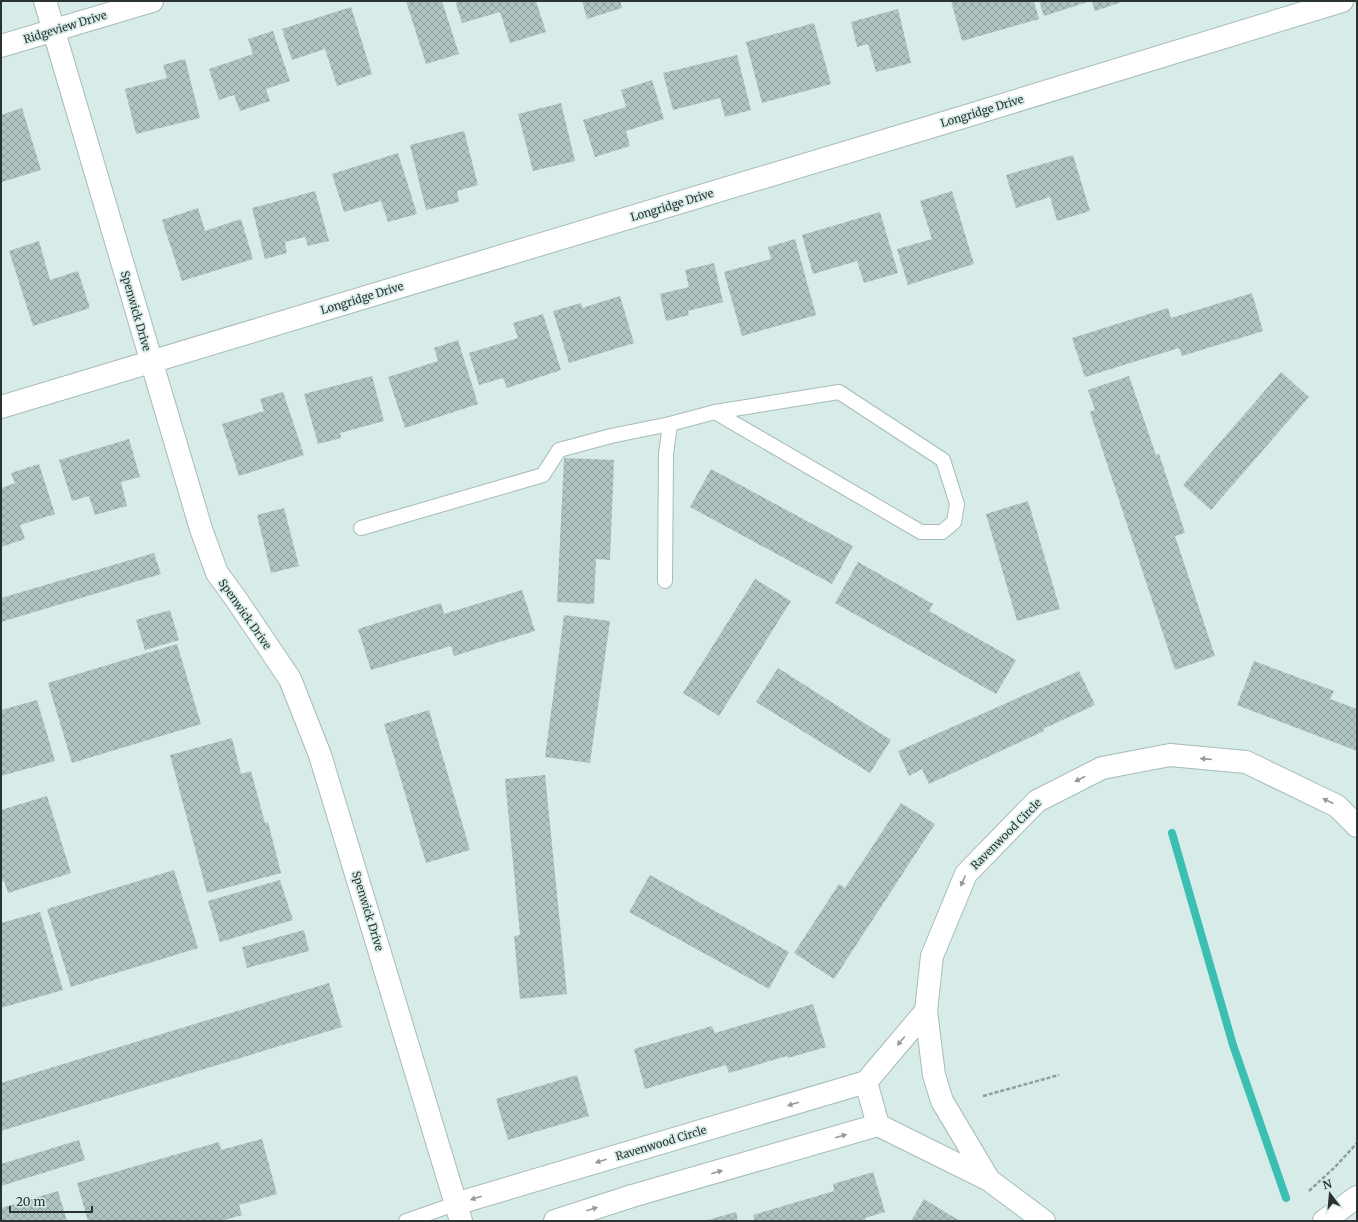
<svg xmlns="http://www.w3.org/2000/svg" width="1358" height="1222" viewBox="0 0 1358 1222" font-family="Merriweather,serif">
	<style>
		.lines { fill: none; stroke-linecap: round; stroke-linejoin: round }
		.stream { stroke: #3abfb2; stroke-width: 8 }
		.building { fill: url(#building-cross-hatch) }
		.lane-casing { stroke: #a7bbb8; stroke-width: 16 }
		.street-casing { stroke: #a7bbb8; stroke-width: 24 }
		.secondary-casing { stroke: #a7bbb8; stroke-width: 24 }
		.path { stroke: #8e9e9b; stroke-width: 2.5; stroke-dasharray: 4 2; stroke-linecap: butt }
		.lane { stroke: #fff; stroke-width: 14 }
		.street { stroke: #fff; stroke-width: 22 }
		.secondary { stroke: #fff; stroke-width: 22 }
		.oneway { fill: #959998 }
		.labels { text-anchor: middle; stroke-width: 3.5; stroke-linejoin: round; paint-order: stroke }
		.street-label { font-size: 11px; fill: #2b3332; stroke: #d7ece8 }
	</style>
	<defs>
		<pattern id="building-cross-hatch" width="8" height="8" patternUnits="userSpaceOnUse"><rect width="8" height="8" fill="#b0c4c1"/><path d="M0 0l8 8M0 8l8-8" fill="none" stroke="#8fa09d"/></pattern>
	</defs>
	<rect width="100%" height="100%" fill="#d7ece8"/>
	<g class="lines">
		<path class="stream" d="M1172 833 1233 1045 1286 1198"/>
	</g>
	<path class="building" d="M406 1H442L459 54 426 64Z
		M455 1H536L546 32 510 43 500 12 462 23Z
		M582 1H620L622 8 587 19Z
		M951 1H1034L1039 19 962 41Z
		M1039 1H1091L1044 16Z
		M1092 1H1122V2L1095 11Z
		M351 7 372 74 337 86 325 49 292 60 282 29Z
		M898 9 911 63 876 72 868 44 857 47 851 22Z
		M814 23 831 84 762 103 746 42Z
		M273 31 290 81 266 89 270 101 240 111 234 95 219 100 209 69 253 54 248 39Z
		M737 55 751 110 725 117 720 98 673 110 663 73Z
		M185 59 200 118 136 134 125 89 167 78 163 65Z
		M652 80 664 119 626 131 630 146 595 157 583 120 626 107 621 90Z
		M561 103 575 161 533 171 518 114Z
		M22 108 41 170 2 182 1 179V115Z
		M464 131 478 185 457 191 459 202 426 210 410 145Z
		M398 153 417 214 388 222 381 201 344 212 332 174Z
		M1073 155 1090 211 1057 221 1050 197 1016 208 1006 175Z
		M315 191 329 241 308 246 305 237 285 242 287 253 265 259 252 208Z
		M952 191 974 264 908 285 897 249 932 239 920 201Z
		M198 208 205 231 241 219 253 259 182 281 162 220Z
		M880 212 898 273 864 283 857 261 813 274 802 235Z
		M795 239 816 315 742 336 724 272 771 259 768 247Z
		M39 241 50 280 78 271 90 308 33 326 9 251Z
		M714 263 723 302 688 311 689 315 666 321 660 294 689 287 685 270Z
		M1252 293 1263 331 1182 356 1179 348 1085 377 1072 338 1168 308 1171 318Z
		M620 296 634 343 569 363 553 311 581 303 582 308Z
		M543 314 561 370 507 388 503 378 479 385 469 353 518 338 513 323Z
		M458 340 478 404 405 428 388 377 438 361 434 348Z
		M1281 372 1309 397 1211 510 1183 485Z
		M372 376 384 421 340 433 341 438 318 444 304 394Z
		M1129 376 1156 455 1159 454 1185 533 1175 536 1215 656 1175 670 1090 412 1095 410 1088 390Z
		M283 392 304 455 239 476 222 424 264 411 260 399Z
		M129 439 140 477 121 482 127 506 95 515 89 496 72 501 59 460Z
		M564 458 614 460 610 560 596 559 594 604 557 602Z
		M39 464 55 514 20 525 25 539 1 547V488L15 483 11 473Z
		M711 469 853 546 832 584 690 507Z
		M1028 501 1060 609 1017 621 986 514Z
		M284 508 299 566 271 573 257 515Z
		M154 553 161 574 1 622V598Z
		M858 562 933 604 929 611 1016 660 996 694 835 603Z
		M755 579 791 601 719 716 683 693Z
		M522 590 535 631 454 656 451 646 371 670 358 629 441 603 444 614Z
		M170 610 179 640 145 650 136 620Z
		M564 615 610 621 590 763 545 757Z
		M177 644 201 724 72 763 48 683Z
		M1254 661 1334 691 1330 699 1357 709V751L1237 705Z
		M778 668 891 740 870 773 756 702Z
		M1079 671 1095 705 1043 729 1044 731 929 784 922 769 909 776 898 751Z
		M37 700 55 761 1 776V710Z
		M429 710 470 850 426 863 384 724Z
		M232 738 241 774 251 771 265 823 268 822 281 873 207 893 170 755Z
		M545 775 567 994 520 999 514 936 520 935 505 779Z
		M47 796 71 873 8 893 4 881 1 882V810Z
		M901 803 935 824 834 979 794 953 839 884 845 888Z
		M174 870 198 948 71 987 47 909Z
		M650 875 789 952 769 989 629 912Z
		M280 880 293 920 220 942 208 901Z
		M40 912 63 990 1 1008V923Z
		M304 930 309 951 247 968 242 947Z
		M329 983 342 1027 1 1131V1083Z
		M813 1004 826 1047 788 1058 787 1056 729 1073 726 1065 645 1089 634 1049 712 1026 715 1033Z
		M577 1075 589 1116 508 1140 496 1099Z
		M262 1139 277 1194 239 1205 242 1215 221 1221H88L77 1183 219 1142 221 1150Z
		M79 1140 85 1160 1 1186V1164Z
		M873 1172 885 1212 865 1218 866 1221H755L753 1215 834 1191 833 1184Z
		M58 1191 67 1221H1V1208Z
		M924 1199 960 1221H911Z
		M736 1212 738 1221H704Z"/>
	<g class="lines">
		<defs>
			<path id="lane" d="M361 528 543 475 559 450 611 436 670 424
				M665 581 666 454 670 424 715 412 921 532H942L954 522 957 504 943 460 839 392 715 412
				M406 1221 455 1204"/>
			<path id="street" d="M1 46 152 1
				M1 407 960 118 1342 1
				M866 1082 878 1125
				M455 1204 866 1082 926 1011
				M555 1221 632 1196 878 1125 989 1180
				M1044 1221 989 1180 942 1101 934 1075 926 1011 932 956 966 874 1037 801 1102 768 1170 755 1246 762 1337 806 1357 826
				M1324 1221 1357 1197"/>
			<path id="secondary" d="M45 1 201 529 217 573 236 599 290 679 320 755 461 1221"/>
		</defs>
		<use href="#lane" class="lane-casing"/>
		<use href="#street" class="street-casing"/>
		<use href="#secondary" class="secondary-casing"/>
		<path class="path" d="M983 1096 1059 1075
			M1309 1191 1336 1166 1357 1143"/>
		<use href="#lane" class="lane"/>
		<use href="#street" class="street"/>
		<use href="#secondary" class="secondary"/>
	</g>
	<defs><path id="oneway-solid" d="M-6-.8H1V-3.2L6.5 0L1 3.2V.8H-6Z"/></defs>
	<g class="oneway">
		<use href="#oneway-solid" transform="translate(1206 759) rotate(-175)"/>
		<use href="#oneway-solid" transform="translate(1080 779) rotate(153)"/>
		<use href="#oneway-solid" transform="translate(1328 801) rotate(-155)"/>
		<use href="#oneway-solid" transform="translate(963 881) rotate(113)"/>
		<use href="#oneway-solid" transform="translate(901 1041) rotate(130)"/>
		<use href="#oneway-solid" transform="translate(793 1104) rotate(163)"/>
		<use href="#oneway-solid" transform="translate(841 1136) rotate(-16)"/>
		<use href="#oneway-solid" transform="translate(601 1161) rotate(163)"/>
		<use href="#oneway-solid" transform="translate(717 1172) rotate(-16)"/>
		<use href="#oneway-solid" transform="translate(476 1198) rotate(163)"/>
		<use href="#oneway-solid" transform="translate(592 1209) rotate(-18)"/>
	</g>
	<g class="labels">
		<g class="street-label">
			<text transform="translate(65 27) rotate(-17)" y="4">Ridgeview Drive</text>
			<text transform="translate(982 111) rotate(-17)" y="4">Longridge Drive</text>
			<text transform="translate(672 205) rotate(-17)" y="4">Longridge Drive</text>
			<text transform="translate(362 298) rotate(-17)" y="4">Longridge Drive</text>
			<text transform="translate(136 311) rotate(74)" y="4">Spenwick Drive</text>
			<text transform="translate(245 614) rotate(55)" y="4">Spenwick Drive</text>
			<text transform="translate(1006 834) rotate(-45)" y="4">Ravenwood Circle</text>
			<text transform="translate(368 911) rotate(73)" y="4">Spenwick Drive</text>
			<text transform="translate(661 1143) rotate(-17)" y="4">Ravenwood Circle</text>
		</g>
	</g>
	<rect width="1358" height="1222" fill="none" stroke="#2b3332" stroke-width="4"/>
	<g transform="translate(1330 1194) rotate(344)" stroke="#d7ece8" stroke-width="3" paint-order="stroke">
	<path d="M0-3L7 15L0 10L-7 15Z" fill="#2b3332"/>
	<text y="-6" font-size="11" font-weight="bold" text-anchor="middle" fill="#2b3332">N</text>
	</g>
	<path d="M10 1206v6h82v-6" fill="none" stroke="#2b3332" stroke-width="2"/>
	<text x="16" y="1206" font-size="12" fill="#2b3332" stroke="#d7ece8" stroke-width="3" paint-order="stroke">20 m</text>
</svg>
